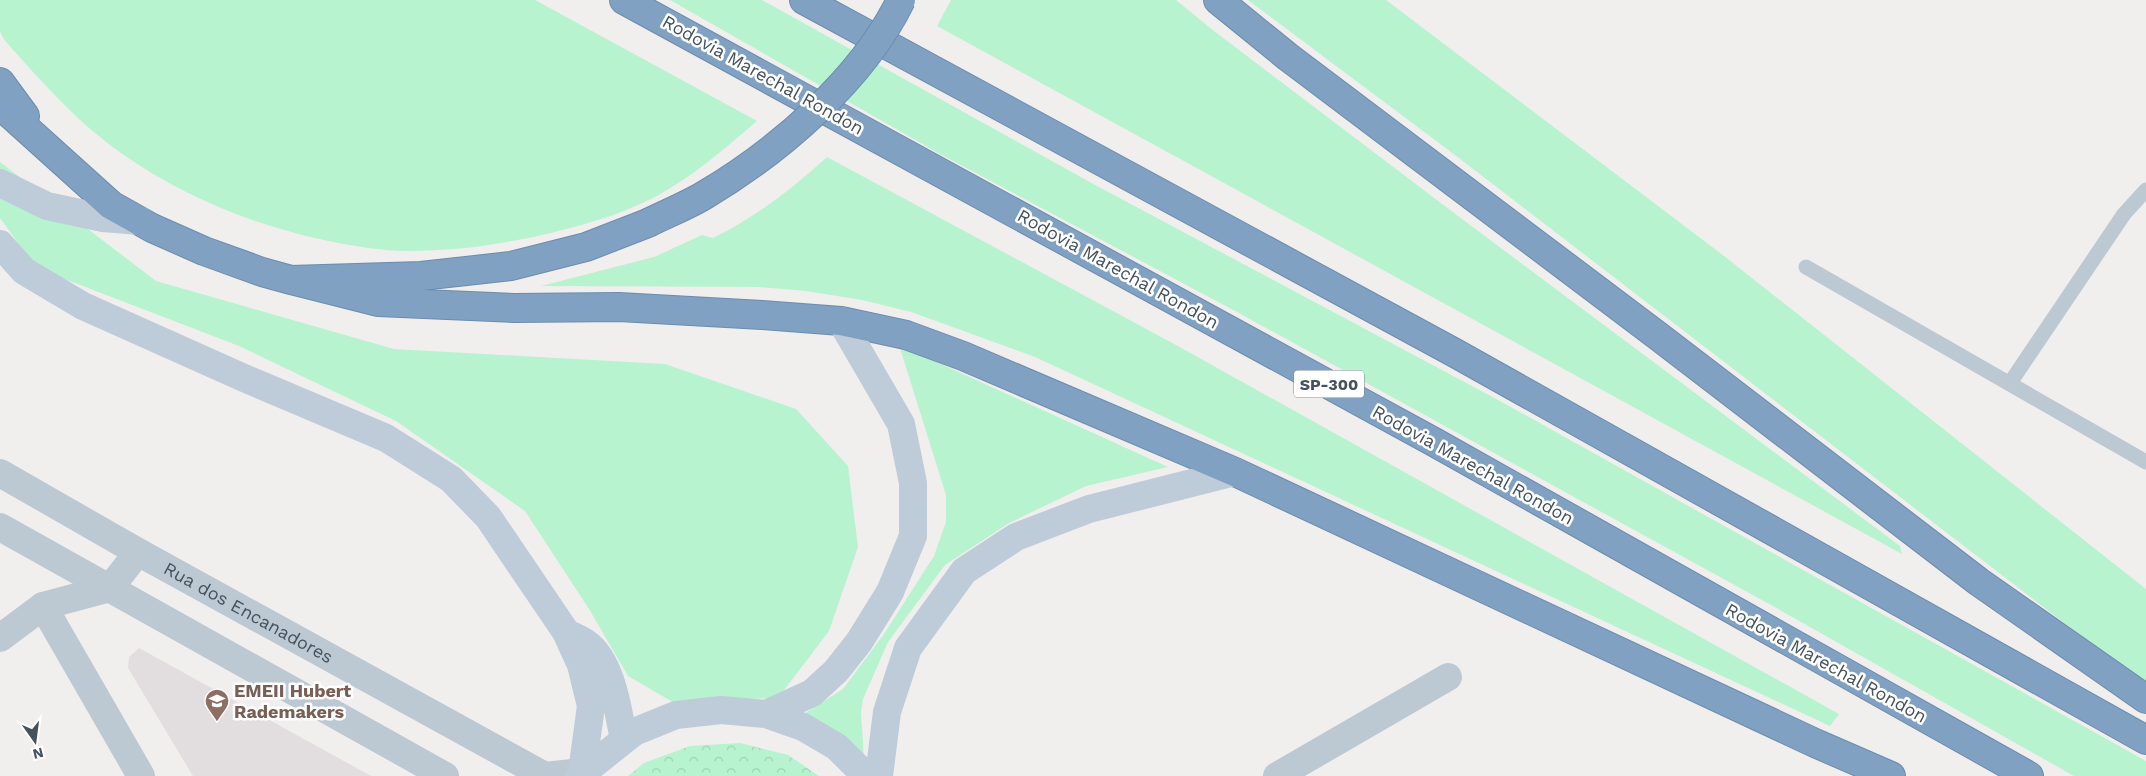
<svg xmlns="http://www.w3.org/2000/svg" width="2146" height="776" viewBox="0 0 2146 776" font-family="'Work Sans',sans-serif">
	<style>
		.education { fill: #e2dee0 }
		.grass { fill: #b7f3ce }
		.forest { fill: url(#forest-crowns) }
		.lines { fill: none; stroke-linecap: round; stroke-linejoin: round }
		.motorway-casing { stroke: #6b8cae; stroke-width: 30 }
		.service { stroke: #bdc9d2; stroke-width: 15 }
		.minor { stroke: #bdc9d2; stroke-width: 28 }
		.secondary { stroke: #becbd9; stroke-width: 28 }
		.motorway { stroke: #80a1c2; stroke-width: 28 }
		.motorway-bridge-casing { stroke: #6b8cae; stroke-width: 30; stroke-linecap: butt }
		.motorway-bridge { stroke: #80a1c2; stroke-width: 28 }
		.labels { text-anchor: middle; stroke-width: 5; stroke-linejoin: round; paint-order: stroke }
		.shield { fill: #fff; stroke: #7c868e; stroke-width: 1 }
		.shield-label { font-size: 16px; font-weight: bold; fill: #44525d }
		.street-label { font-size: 18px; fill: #44525d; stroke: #fff }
		.education-label { font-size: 18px; font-weight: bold; fill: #785e54; stroke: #fff; text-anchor: start }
	</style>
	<defs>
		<pattern id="forest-crowns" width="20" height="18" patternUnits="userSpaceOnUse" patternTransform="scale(1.25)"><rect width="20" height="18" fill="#b7f3ce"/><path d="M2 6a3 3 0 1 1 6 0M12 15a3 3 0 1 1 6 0" fill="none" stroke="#9fd2b3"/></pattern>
	</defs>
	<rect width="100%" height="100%" fill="#f1eeee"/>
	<path class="education" d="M139 648 371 776H193L128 668 129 657Z"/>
	<path class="grass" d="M0 0H535L757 121C730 144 703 168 672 187 636 210 592 223 551 233 504 244 457 251 409 251 381 251 352 246 324 240 236 221 149 182 81 121 58 99 37 77 16 53 11 47 2 39 0 31 0 22 0 10 0 0Z
		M670 0H762L1097 186 1500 401 2146 761V776H2074L1771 605 1237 312 940 154Z
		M951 0H1176L1214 31 1458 216 1900 546 1902 554 937 26Z
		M1248 0H1386L1724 256 2146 589V683L2055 616 1451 152Z
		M827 157 1176 345 1839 714 1830 726 1035 357 911 312 862 300 806 291 758 287 541 286 654 257 702 235 713 238C756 217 792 189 827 157Z
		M0 162 156 281 394 349 665 364 796 409 848 466 858 547 829 631 778 698 671 701 628 676 589 609 525 511 396 421 239 346 36 268 0 218Z
		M899 345 1168 467 1086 486 1009 523 945 565 888 642 863 699 861 713 864 759 799 717 843 689 884 634 934 556 946 522V495Z"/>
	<path class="forest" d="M740 743 788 755 819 776H628L644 763 690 746Z"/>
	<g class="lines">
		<defs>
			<path id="motorway" d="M624 0 1434 442 2029 776
				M804 0 1455 353 2146 740
				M1218 0 1288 57 1658 336 1979 582 2146 699
				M0 82 25 116
				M0 105 111 205 152 228 204 251 262 272 291 280 421 276 511 266 586 247 648 223
				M291 280 378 302 514 308 619 307 762 315 841 321 906 335 963 356 1235 472 1815 743 1891 776"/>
		</defs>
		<use href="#motorway" class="motorway-casing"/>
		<path class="service" d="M1806 267 2146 462
			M2010 383 2124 214 2146 190"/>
		<g class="minor">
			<path id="s1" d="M0 473 138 552 545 776 582 772"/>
			<path d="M0 527 445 776"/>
			<path d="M43 606 141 776"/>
			<path d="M0 638 43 606 110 588 138 552"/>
			<path d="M1277 776 1448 677"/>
		</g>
		<path class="secondary" d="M0 183 47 206 103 218 140 221
			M0 244 24 271 83 306 244 378 386 438 451 479 488 517 566 632 581 665 591 706 582 772
			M569 634C575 637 581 639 586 643 612 661 618 711 624 740
			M766 714 812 693 836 671 859 642 890 592 913 536V483L901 424 841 321
			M579 776 634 732 676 715 721 710 766 714 803 727 837 747 866 776
			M879 776 887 712 908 648 964 571 1016 537 1089 509 1235 472"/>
		<use href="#motorway" class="motorway"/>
		<defs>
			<path id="motorway-bridge" d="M648 223C666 214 686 206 703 196 779 151 862 80 901 0"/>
		</defs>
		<use href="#motorway-bridge" class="motorway-bridge-casing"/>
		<use href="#motorway-bridge" class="motorway-bridge"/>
	</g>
	<defs>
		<symbol id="school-pin" viewBox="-11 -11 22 30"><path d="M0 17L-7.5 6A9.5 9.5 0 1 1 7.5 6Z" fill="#8d6e63" stroke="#fff"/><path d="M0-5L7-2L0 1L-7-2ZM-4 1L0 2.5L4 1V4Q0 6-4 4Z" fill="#fff"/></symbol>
	</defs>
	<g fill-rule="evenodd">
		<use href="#school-pin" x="203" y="687" width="28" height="38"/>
	</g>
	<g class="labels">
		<rect class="shield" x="1294" y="370.5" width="70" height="27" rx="4"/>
		<g class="shield-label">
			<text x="1329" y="390">SP-300</text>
		</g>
		<g class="street-label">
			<text transform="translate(763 75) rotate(29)" y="6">Rodovia Marechal Rondon</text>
			<text transform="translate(1118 269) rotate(29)" y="6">Rodovia Marechal Rondon</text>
			<text transform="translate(1473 465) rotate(29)" y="6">Rodovia Marechal Rondon</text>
			<text dy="6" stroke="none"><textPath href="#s1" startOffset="285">Rua dos Encanadores</textPath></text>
			<text transform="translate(1826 663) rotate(29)" y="6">Rodovia Marechal Rondon</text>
		</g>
		<g class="education-label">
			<text x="234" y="697">EMEII Hubert<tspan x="234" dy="21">Rademakers</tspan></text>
		</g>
	</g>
	<g transform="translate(35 741) rotate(166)" stroke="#ffffff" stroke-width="4" paint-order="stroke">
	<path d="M0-4L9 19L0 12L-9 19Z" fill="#44525d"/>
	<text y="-8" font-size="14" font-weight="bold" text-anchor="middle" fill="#44525d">N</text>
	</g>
</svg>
